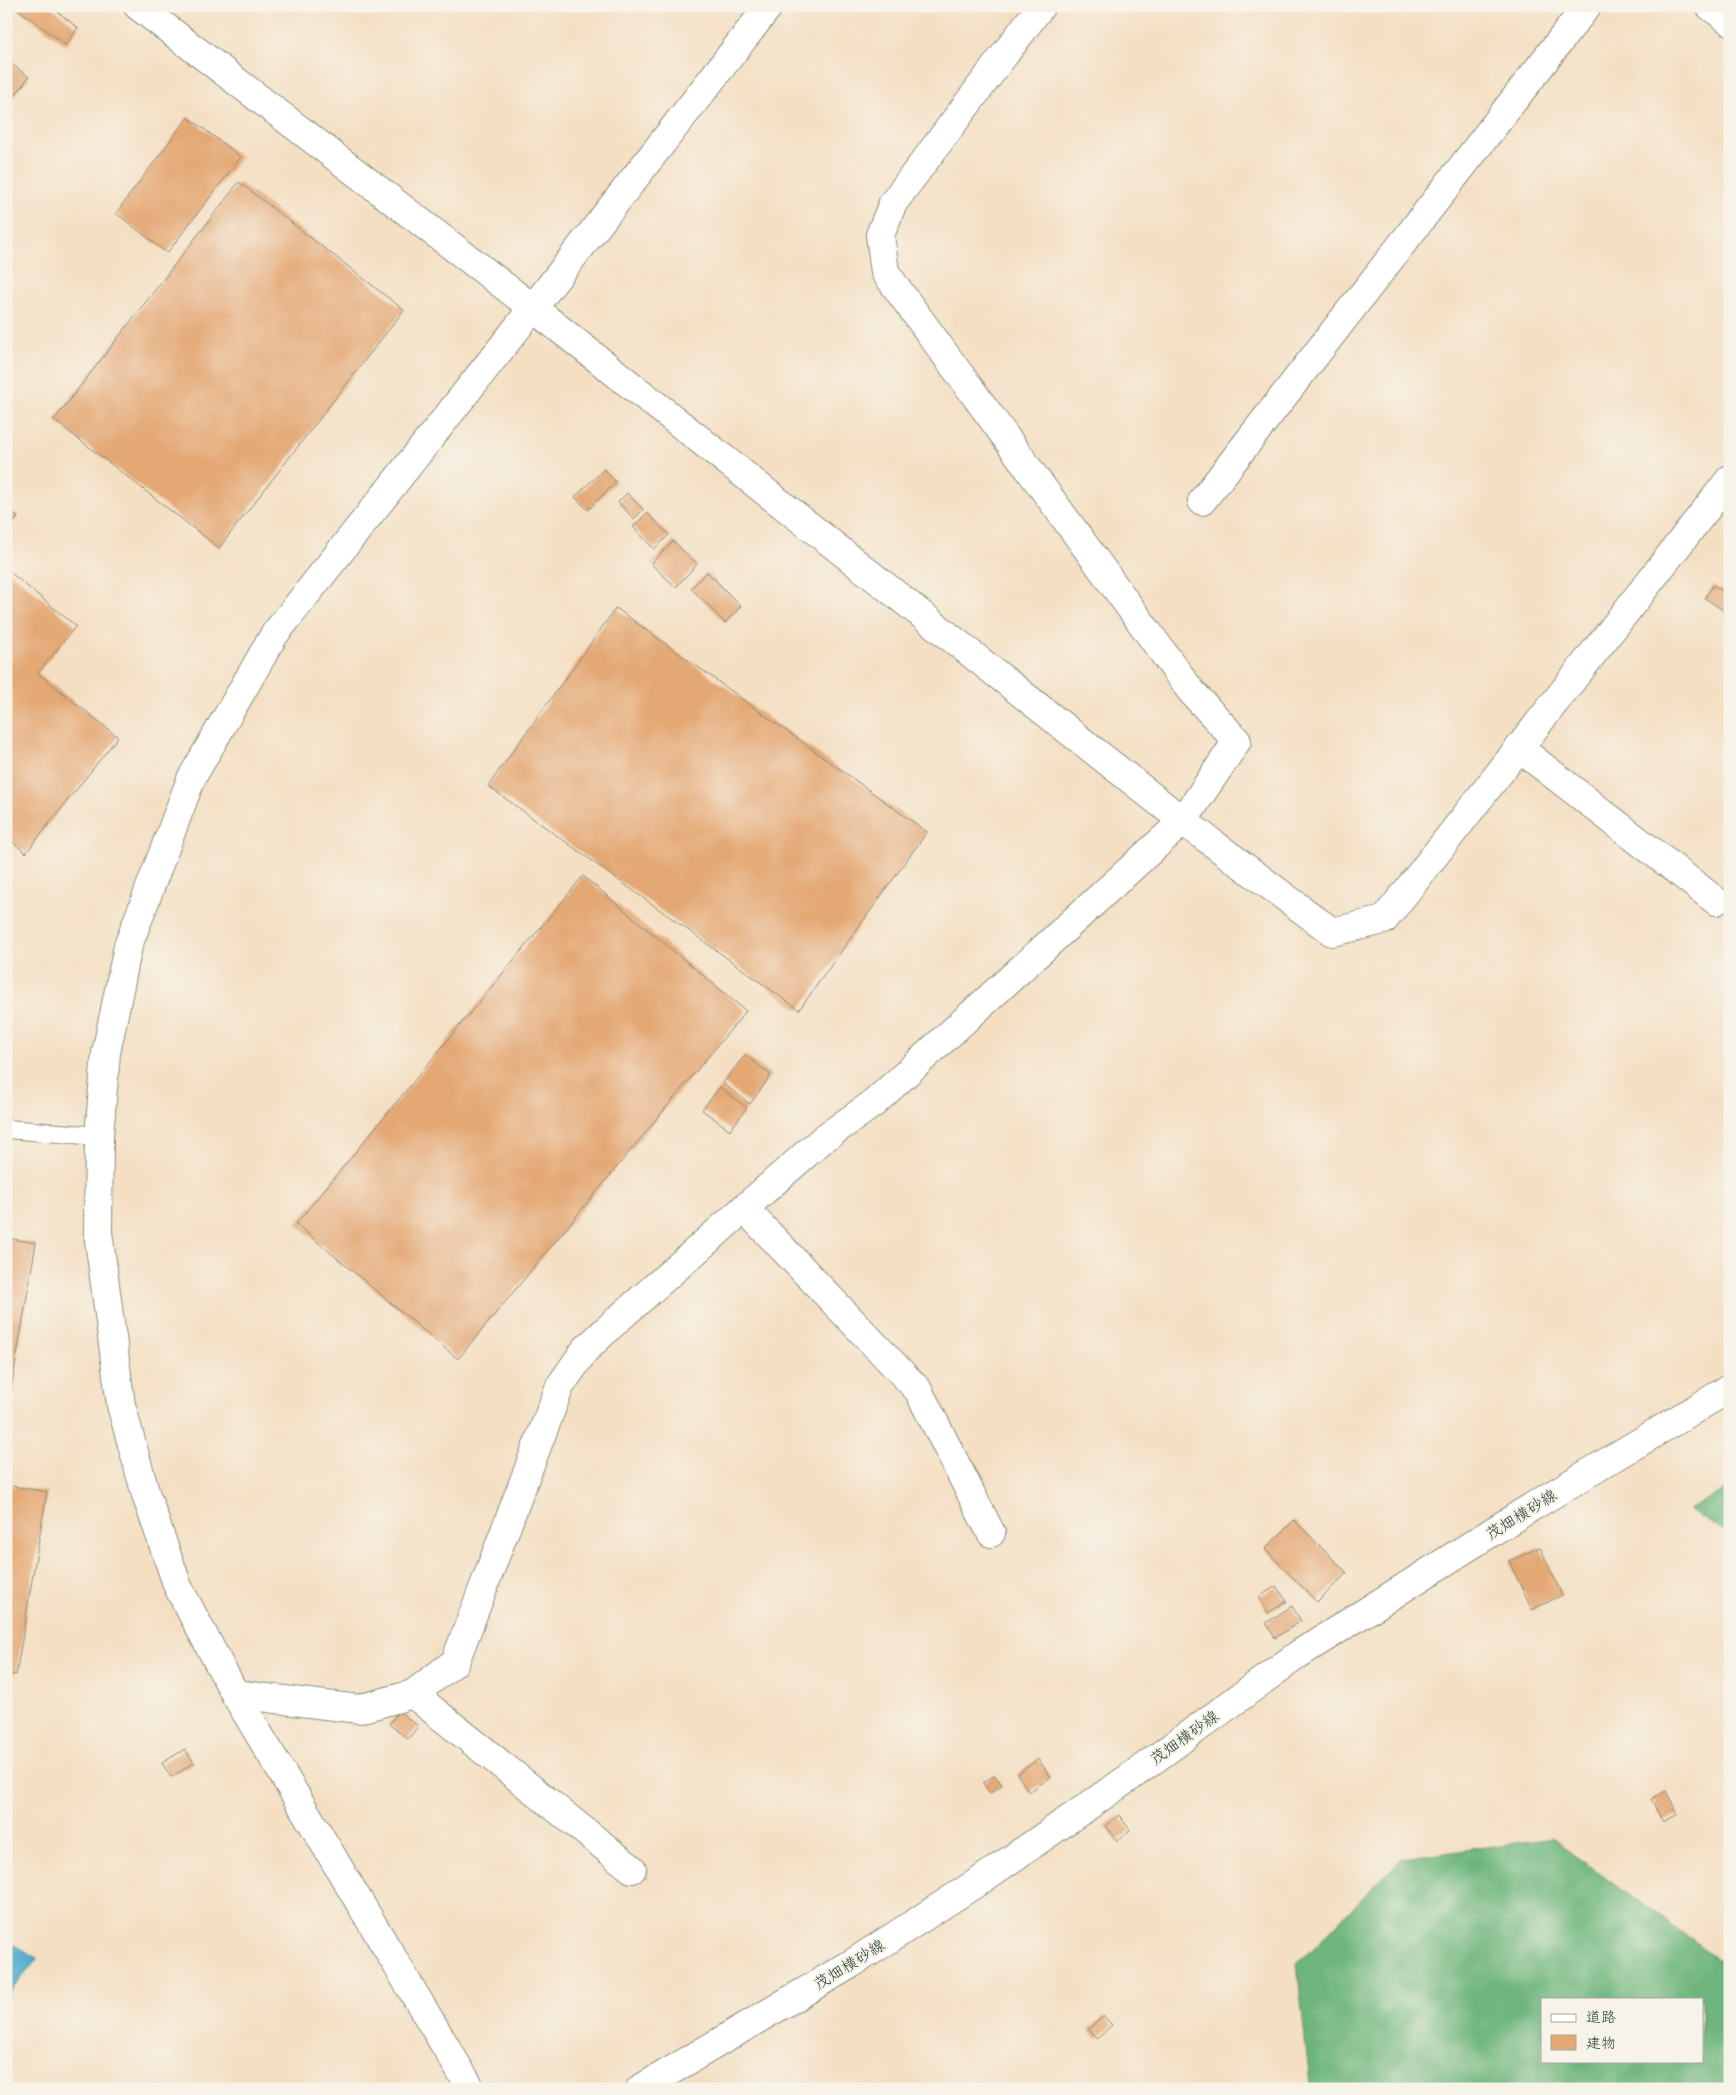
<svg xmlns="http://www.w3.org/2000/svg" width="1736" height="2095" viewBox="0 0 1736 2095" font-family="'Playpen Sans','Klee One',sans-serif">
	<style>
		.forest { fill: #6db57b; stroke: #467958; fill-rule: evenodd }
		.water { fill: #4facce; stroke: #377481 }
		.building { fill: #e4a875 }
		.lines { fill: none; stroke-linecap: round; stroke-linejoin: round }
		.lane-casing { stroke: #8a8e7c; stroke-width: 20 }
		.street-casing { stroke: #8a8e7c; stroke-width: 30 }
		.secondary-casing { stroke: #8a8e7c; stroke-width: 30 }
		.lane { stroke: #fff; stroke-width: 18 }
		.street { stroke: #fff; stroke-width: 28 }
		.secondary { stroke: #fff; stroke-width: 28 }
		.labels { text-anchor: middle; stroke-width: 4.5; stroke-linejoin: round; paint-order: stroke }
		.street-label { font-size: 16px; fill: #1f3d34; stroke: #f7f3e8 }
	</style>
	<rect width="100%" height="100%" fill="#f7f3e8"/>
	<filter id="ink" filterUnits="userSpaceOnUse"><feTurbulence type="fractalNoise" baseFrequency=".02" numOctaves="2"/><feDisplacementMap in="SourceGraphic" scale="10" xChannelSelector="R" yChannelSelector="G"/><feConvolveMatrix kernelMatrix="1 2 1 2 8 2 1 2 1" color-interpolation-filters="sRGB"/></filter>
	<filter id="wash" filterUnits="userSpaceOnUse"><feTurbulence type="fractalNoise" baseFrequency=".0096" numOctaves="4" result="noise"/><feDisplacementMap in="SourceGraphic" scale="20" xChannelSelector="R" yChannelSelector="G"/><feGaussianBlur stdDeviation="1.12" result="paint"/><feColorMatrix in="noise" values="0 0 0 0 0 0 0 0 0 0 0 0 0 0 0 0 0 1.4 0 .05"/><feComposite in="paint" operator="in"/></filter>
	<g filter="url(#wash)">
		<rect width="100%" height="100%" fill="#f4dfc3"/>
		<path class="forest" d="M1730 1487V1534L1689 1510Z
			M1552 1838 1730 1968V2089H1318L1310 2085 1297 1964 1401 1859ZM1542 1999H1702V2061H1542Z"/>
		<path class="water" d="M6 1941 38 1958 6 1997Z"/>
		<g id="blocks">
			<path class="building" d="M14 6H50L78 28 66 45Z
				M6 60 29 77 6 107Z
				M188 117 241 157 167 253 116 213Z
				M239 182 404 310 219 548 54 420Z
				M604 469 616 482 588 510 575 497Z
				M627 493 643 510 634 519 618 502Z
				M6 507 18 517 6 531Z
				M647 513 669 535 654 549 633 527Z
				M673 541 697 564 676 587 651 564Z
				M6 569 76 626 38 673 118 737 26 853 6 837Z
				M707 572 741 606 725 623 691 588Z
				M1713 585 1730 596V615L1705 598Z
				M616 608 927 832 799 1010 488 786Z
				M583 876 746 1011 458 1359 296 1224Z
				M745 1055 771 1075 750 1104 723 1083Z
				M720 1087 747 1108 730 1130 702 1110Z
				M6 1238 36 1243 7 1414H6Z
				M6 1485 47 1492 16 1675 6 1673Z
				M1294 1520 1347 1573 1317 1602 1265 1549Z
				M1540 1547 1562 1595 1532 1610 1509 1561Z
				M1276 1586 1287 1601 1268 1613 1259 1597Z
				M1292 1606 1301 1621 1275 1638 1266 1623Z
				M399 1711 418 1726 408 1739 389 1724Z
				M185 1749 194 1763 171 1777 162 1763Z
				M1038 1759 1051 1777 1029 1792 1017 1774Z
				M995 1775 1002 1785 990 1793 983 1783Z
				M1666 1791 1678 1814 1663 1822 1651 1799Z
				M1119 1815 1130 1830 1117 1841 1105 1826Z
				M1104 2016 1112 2025 1097 2039 1088 2029Z"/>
		</g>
	</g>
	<g filter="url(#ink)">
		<use href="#blocks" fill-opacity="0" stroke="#8a8e7c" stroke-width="1"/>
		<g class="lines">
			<defs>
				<path id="lane" d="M6 1129 99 1136"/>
				<path id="street" d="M138 6 533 308 1183 821 1332 932 1384 920 1730 479
					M1710 6 1730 21
					M533 308 769 6
					M1202 501 1587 6
					M1519 748 1716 901
					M744 1208 918 1390 991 1533
					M235 1694 359 1709 413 1694 455 1662 560 1386 585 1350 616 1321 823 1139 874 1103 1183 821 1237 741 1191 691 885 272 880 235 893 203 1041 6
					M413 1694 632 1869"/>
				<path id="secondary" d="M471 2089 235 1694 178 1587 146 1495 121 1405 98 1232 99 1136 106 1053 128 946 191 779 274 635 533 308
					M640 2089 851 1964 981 1880 1133 1775 1299 1654 1530 1508 1730 1388"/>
			</defs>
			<use href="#lane" class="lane-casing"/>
			<use href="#street" class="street-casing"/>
			<use href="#secondary" class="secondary-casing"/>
			<use href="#lane" class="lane"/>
			<use href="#street" class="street"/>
			<use href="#secondary" class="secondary"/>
		</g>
	</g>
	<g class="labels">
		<g class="street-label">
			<text transform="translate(1521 1514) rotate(-32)" y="6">茂畑横砂線</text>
			<text transform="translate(1184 1737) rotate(-36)" y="6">茂畑横砂線</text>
			<text transform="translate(849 1964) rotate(-32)" y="6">茂畑横砂線</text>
		</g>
	</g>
	<rect width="1736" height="2095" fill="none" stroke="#f7f3e8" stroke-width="25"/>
	<rect x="1541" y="1998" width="162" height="65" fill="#f7f3e8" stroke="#a1aaa0"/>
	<rect x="1551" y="2014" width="25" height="8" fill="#ffffff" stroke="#a1aaa0"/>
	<text x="1586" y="2022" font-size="15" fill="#1f3d34">道路</text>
	<rect x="1551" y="2035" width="25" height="15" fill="#e4a875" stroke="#a1aaa0"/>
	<text x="1586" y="2048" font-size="15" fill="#1f3d34">建物</text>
</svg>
